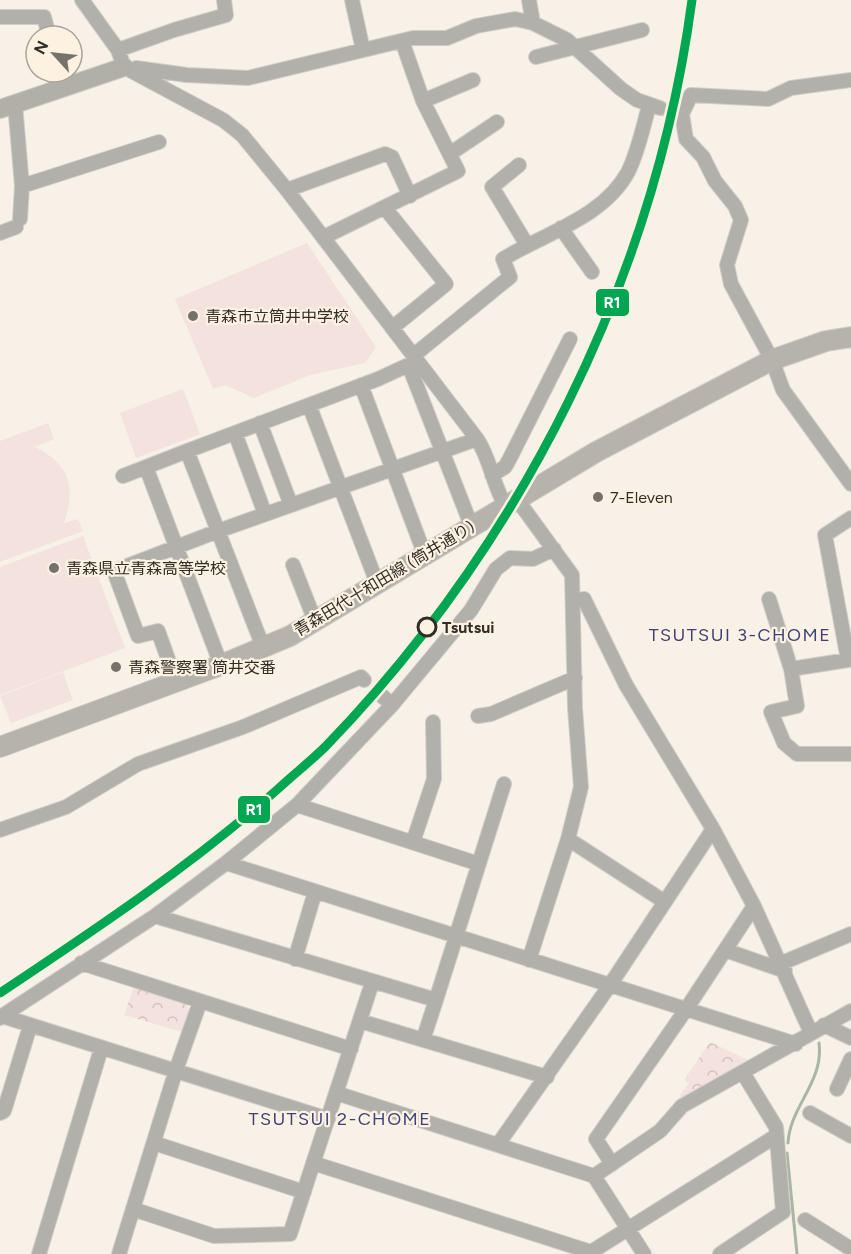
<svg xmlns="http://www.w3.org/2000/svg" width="851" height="1254" viewBox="0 0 851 1254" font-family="Figtree,'Noto Sans JP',sans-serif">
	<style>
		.park { fill: url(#park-crowns) }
		.garden { fill: #f4e2df }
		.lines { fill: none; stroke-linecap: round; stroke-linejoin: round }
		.stream { stroke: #a9b6a3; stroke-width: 3 }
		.street-tunnel { stroke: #cfcac1; stroke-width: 14; stroke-dasharray: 14 7; stroke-linecap: butt }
		.street-casing { stroke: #d2cdc7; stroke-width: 16 }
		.secondary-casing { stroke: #d2cdc7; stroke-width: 20 }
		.primary-casing { stroke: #d2cdc7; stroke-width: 22 }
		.street { stroke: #b2b0ab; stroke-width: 14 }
		.secondary { stroke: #b1b0a8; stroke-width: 18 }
		.primary { stroke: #b6b3ac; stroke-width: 20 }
		.rail-1-casing { stroke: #fdf2e2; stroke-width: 14 }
		.rail-1 { stroke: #00a651; stroke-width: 9 }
		.poi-dot { fill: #76726b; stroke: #fdf2e2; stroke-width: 2 }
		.stop-dot { fill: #fdf2e2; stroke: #312d27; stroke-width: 3 }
		.labels { text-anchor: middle; stroke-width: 4.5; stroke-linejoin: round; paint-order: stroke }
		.poi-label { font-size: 16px; fill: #312d27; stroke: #fdf2e2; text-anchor: start }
		.street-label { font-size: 16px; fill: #312d27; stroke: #fdf2e2 }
		.stop-label { font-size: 16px; font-weight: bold; fill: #312d27; stroke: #fdf2e2; text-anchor: start }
		.neighbourhood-label { font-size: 18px; letter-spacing: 1.5px; fill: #3b417d; stroke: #fdf2e2 }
		.line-badge { stroke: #fdf2e2; stroke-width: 2 }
		.badge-label { font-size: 16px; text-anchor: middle; font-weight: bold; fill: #fff }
	</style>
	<defs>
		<pattern id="park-crowns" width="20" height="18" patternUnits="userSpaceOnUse" patternTransform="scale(1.5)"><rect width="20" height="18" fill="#f4e2df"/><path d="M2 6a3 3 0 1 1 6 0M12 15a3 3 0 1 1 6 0" fill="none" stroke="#d2c2bf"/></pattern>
	</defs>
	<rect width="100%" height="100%" fill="#f7f1e8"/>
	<path class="park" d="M134 987 185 1002 189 1010 182 1032 124 1015Z
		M710 1042 752 1062 683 1098 679 1096 689 1083 684 1080Z"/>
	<path class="garden" d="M307 243 376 347 365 363 310 375 254 398 225 385 213 389 175 299Z
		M183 389 200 434 136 458 120 413Z
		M48 423 54 439 35 447C70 464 76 487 64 523L78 519 83 531 0 562V441Z
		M83 536 125 648 0 695V567Z
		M63 672 73 700 11 723 0 696Z"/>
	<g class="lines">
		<path class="stream" d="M788 1143C790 1106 824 1082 819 1043
			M787 1153 797 1254"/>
		<path class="street-tunnel" d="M660 108 677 113"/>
		<defs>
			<path id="street" d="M82 0 118 50 124 67 223 120 242 135 287 190 477 439C491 460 492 483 505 505
				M352 0 363 50
				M529 0 533 23
				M0 17H44L49 36
				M118 50 174 30 226 15 224 0
				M536 57 642 30
				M136 68 187 75 248 78 413 38H447L476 26 515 19 533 23 567 40 621 89 637 100 660 108
				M54 72 57 89
				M851 80 791 88 768 99 691 95 682 114 686 139 703 157 715 181 735 206 741 220 727 265 731 284 772 360 783 390 851 484
				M423 101 473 80
				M15 104 22 186 20 219
				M451 153 497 122
				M519 165 492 187 527 245
				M22 186 159 142
				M287 190 385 154 392 157 410 196
				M385 208 446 284 392 328
				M561 228 592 272
				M0 233 16 227
				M324 237 458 171 423 101 402 41
				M413 356 510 277 503 259C545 233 603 218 628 172 638 152 643 127 649 106
				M409 366 471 525
				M361 385 424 553
				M309 405 377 583
				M260 423 291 505
				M235 433 265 514
				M146 467 221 665
				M492 475 505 467 509 460 570 339
				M123 476 187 451
				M516 498 572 575 575 708 581 787 568 839 529 960
				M293 565 315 621
				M769 599 791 669 797 706 771 712 784 743 797 754H851
				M573 601 584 599 626 685 713 829 754 906 811 1033
				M263 647 187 451 378 379 417 361
				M791 669 848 660 825 535 851 518
				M176 681 158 631 138 636 114 571 218 531 477 439
				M380 694 392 705
				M478 716 491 714 575 678
				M297 805 479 864
				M0 830 66 807 138 764 243 727 361 677 364 680
				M568 839 665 902
				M413 842 434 779 433 722
				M226 863 796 1044
				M155 916 436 1000 504 784
				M725 950 785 971
				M295 959 315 892
				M81 963 351 1049
				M782 963 851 934
				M2 1016 155 916 226 863 297 805 392 705 471 610 496 569 510 558 533 559 554 549
				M0 1018 2 1016 328 1119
				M360 1021 547 1077
				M824 1025 851 1038
				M423 1040 436 1000
				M837 1089 851 1059
				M336 1093 594 1176 644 1254
				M0 1113 4 1111 30 1026
				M810 1113 851 1136
				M154 1143 304 1192
				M499 1143 610 985 713 829
				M313 1163 591 1252 776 1136
				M612 1164 596 1139 687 1008 754 906
				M594 1176 660 1131 682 1106 851 1011
				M133 1209 214 1236 290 1234 372 983
				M805 1220 851 1249
				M39 1254 101 1049
				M119 1254 176 1070 200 1002
				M720 1254 783 1212 776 1127 743 1073"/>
			<path id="secondary" d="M0 109 124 67"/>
			<path id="primary" d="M0 747 221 665 290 636 596 452 772 360 826 341 851 337"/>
		</defs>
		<use href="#street" class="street-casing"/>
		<use href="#secondary" class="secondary-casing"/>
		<use href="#primary" class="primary-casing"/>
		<use href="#street" class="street"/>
		<use href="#secondary" class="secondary"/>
		<use href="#primary" class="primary"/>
		<defs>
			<path id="rail-1" d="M0 993C96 929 192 865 279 788 294 774 311 761 326 746 521 544 655 279 692 0"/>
		</defs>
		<use href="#rail-1" class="rail-1-casing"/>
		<use href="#rail-1" class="rail-1"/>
	</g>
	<g class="poi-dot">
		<circle cx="193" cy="316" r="6"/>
		<circle cx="598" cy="497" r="6"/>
		<circle cx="54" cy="568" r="6"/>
		<circle cx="116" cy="667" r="6"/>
	</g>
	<circle class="stop-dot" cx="427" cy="627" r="9"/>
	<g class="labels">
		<g class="poi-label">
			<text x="205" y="322">青森市立筒井中学校</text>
			<text x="610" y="503">7-Eleven</text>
			<text x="66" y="574">青森県立青森高等学校</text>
			<text x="128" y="673">青森警察署 筒井交番</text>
		</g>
		<g class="street-label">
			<text transform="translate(384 578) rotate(-31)" y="6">青森田代十和田線 (筒井通り)</text>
		</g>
		<g class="stop-label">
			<text x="442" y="633">Tsutsui</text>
		</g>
		<g class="neighbourhood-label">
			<text x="740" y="641">TSUTSUI 3-CHOME</text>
			<text x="340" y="1125">TSUTSUI 2-CHOME</text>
		</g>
	</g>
	<g class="line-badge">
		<rect x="595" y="288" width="35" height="29" rx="6" fill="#00a651"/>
		<rect x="237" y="795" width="34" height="29" rx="6" fill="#00a651"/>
	</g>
	<g class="badge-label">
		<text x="612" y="308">R1</text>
		<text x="254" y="815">R1</text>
	</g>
	<g transform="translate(54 54) rotate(297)"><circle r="28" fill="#fdf2e2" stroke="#aba397" stroke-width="1.5"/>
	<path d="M0-4.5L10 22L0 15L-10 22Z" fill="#76726b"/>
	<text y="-9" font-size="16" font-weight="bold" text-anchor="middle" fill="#312d27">N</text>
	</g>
</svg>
